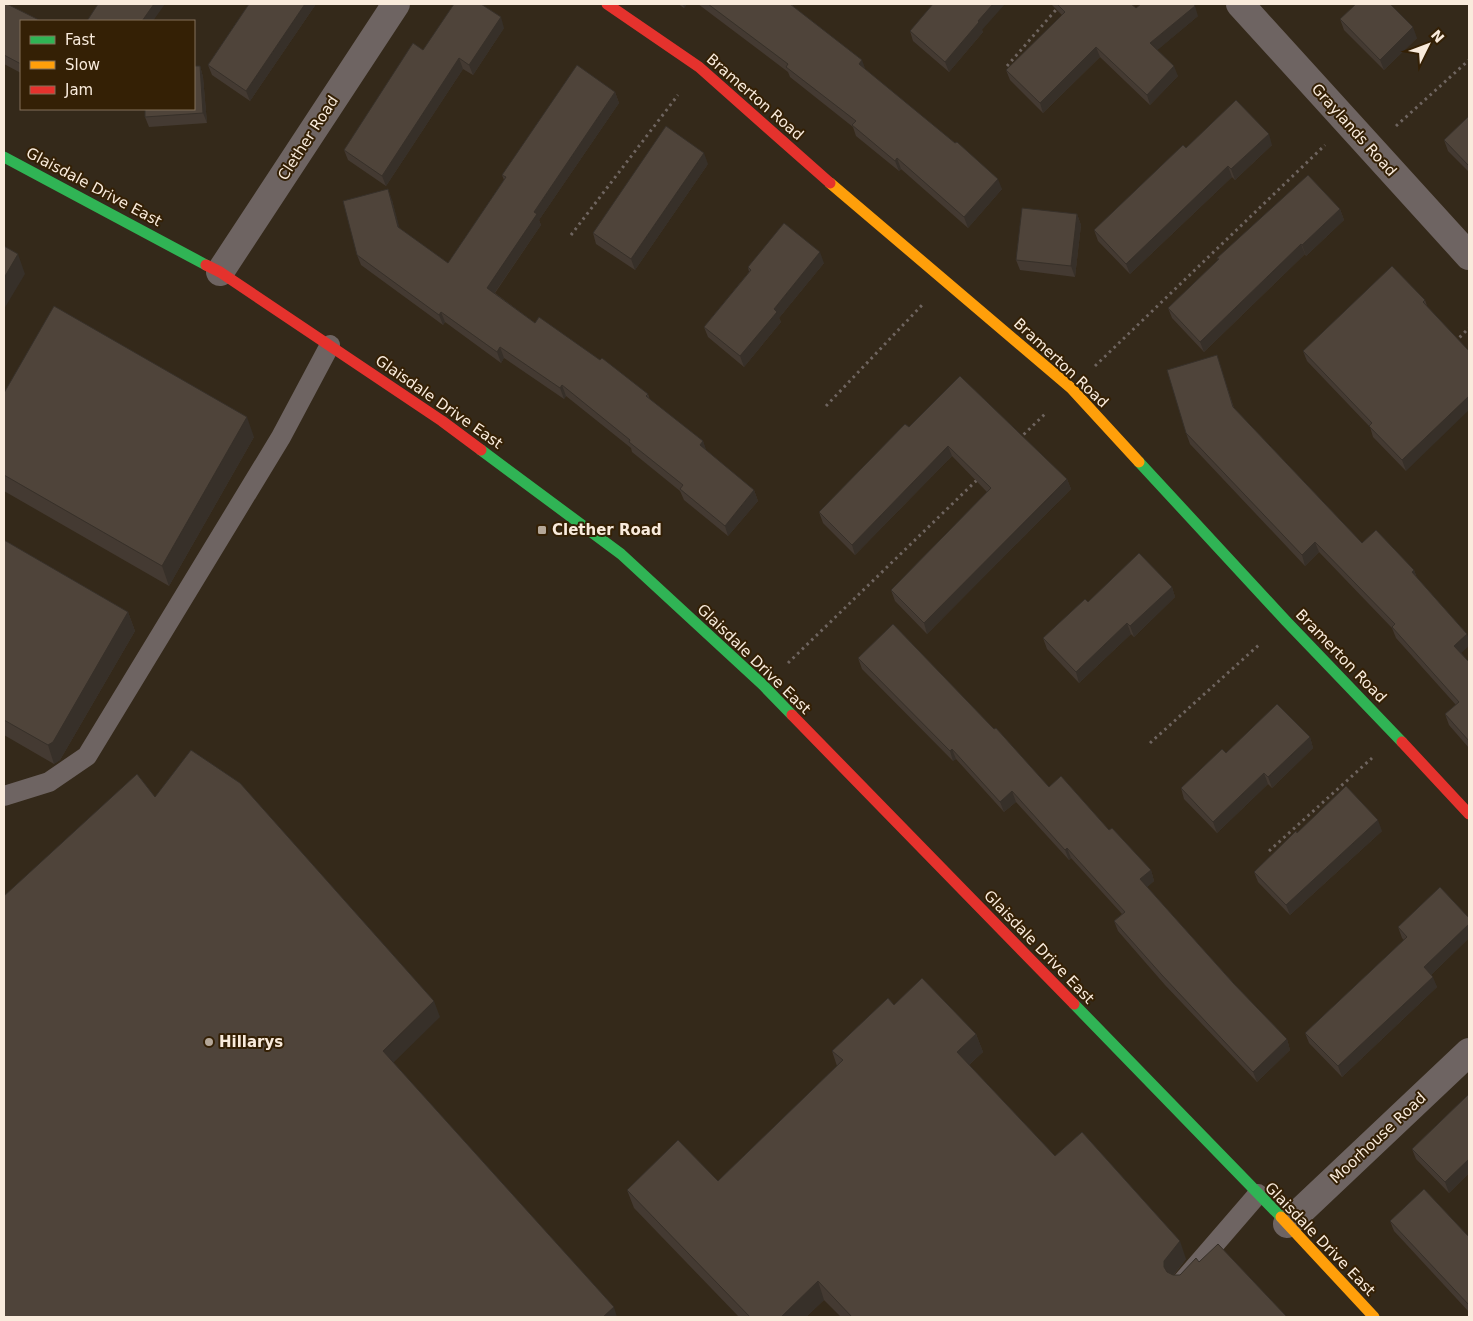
<svg xmlns="http://www.w3.org/2000/svg" width="1473" height="1321" viewBox="0 0 1473 1321" font-family="'DejaVu Sans',sans-serif">
	<style>
		.lines { fill: none; stroke-linecap: round; stroke-linejoin: round }
		.path { stroke: #6f6560; stroke-width: 3; stroke-dasharray: 2.5 4; stroke-linecap: butt }
		.lane { stroke: #6e6462; stroke-width: 20 }
		.street { stroke: #6e6462; stroke-width: 28 }
		.fast { stroke: #30b455; stroke-width: 11 }
		.slow { stroke: #ff9f0a; stroke-width: 11 }
		.jam { stroke: #e5322d; stroke-width: 11 }
		.wall { fill: #443a32 }
		.shaded-wall { fill: #373029 }
		.building { fill: #4f443a; stroke: #373029 }
		.poi-dot { fill: #b4a798; stroke: #342005; stroke-width: 2 }
		.labels { text-anchor: middle; stroke-width: 4; stroke-linejoin: round; paint-order: stroke }
		.street-label { font-size: 15px; fill: #f9ebdc; stroke: #342005 }
		.poi-label { font-size: 15px; font-weight: bold; fill: #f9ebdc; stroke: #342005; text-anchor: start }
	</style>
	<rect width="100%" height="100%" fill="#34291a"/>
	<g class="lines">
		<path class="path" d="M1007 66 1061 4
			M1396 126 1469 60
			M571 235 678 95
			M1455 342 1469 328
			M1095 366 1325 145
			M826 406 924 303
			M1019 439 1047 412
			M788 663 979 478
			M1150 743 1261 643
			M1269 851 1372 758"/>
		<path class="lane" d="M4 796 49 782 87 756 281 437 330 345
			M1182 1282 1258 1194"/>
		<path class="street" d="M1240 4 1469 256
			M220 272 396 4
			M1287 1224 1469 1052"/>
		<path class="fast" d="M4 157 206 265
			M481 450 621 554 763 685 792 715
			M1139 462 1286 621 1402 742
			M1074 1004 1281 1217"/>
		<path class="slow" d="M830 183 1071 388 1139 462
			M1281 1217 1374 1317"/>
		<path class="jam" d="M607 4 699 67 830 183
			M206 265 220 272 442 421 481 450
			M792 715 1074 1004
			M1402 742 1469 814"/>
	</g>
	<path class="wall" d="M4 4 21 21V73L4 64Z
		M249 4H316L250 101 212 75 208 65Z
		M678 4H687L684 8Z
		M698 4H792V5L1002 189 968 228 901 169 899 171 856 136 853 127 790 77 788 72Z
		M1051 4H1131L1136 8 1198 16 1157 50 1178 76 1150 105 1100 57 1043 113 1010 80 1006 70 1062 15Z
		M1340 19 1417 38 1384 70 1344 30Z
		M504 28 473 75 463 69 386 186 348 160 344 150 423 50Z
		M982 30 983 32 949 72 913 41 910 31Z
		M200 66 203 77 207 123 149 127 145 117Z
		M615 92 619 103 539 220 541 225 495 293 535 323 648 394 650 400 703 441 706 451 754 490 758 501 728 536 684 500 680 491 632 452 631 448 566 396 564 399 504 358 501 363 445 322 443 325 361 265 357 255 392 200 399 228 448 263 504 180 502 175Z
		M1469 116V172L1448 151 1444 140Z
		M1272 145 1235 180 1232 177 1130 274 1098 241 1094 230 1186 148Z
		M708 164 635 270 596 244 593 233Z
		M1340 209 1344 220 1306 256 1305 254 1204 352 1172 318 1168 308 1218 260 1217 258Z
		M1077 214 1081 225 1075 277 1020 270 1016 260Z
		M824 263 779 318 781 322 744 367 708 337 704 327 749 272 748 267Z
		M1425 300 1427 306 1406 471 1373 437 1370 427 1307 361 1303 351Z
		M1220 366 1234 408 1362 543 1414 570 1417 578 1461 653 1469 662V748L1449 725 1445 714 1456 705 1396 638 1392 628 1319 552 1305 566 1190 444 1186 433Z
		M4 393 254 437 169 586 4 491Z
		M909 427 1067 479 1071 489 927 634 895 601 891 590 987 492 952 456 855 555 823 523 819 512Z
		M4 540 128 612 135 631 60 760 54 764 4 735Z
		M1172 587 1175 597 1134 637 1131 634 1079 683 1047 649 1043 638 1088 602Z
		M858 658 1049 787 1109 830 1151 870 1154 881 1147 887 1234 984 1287 1039 1290 1050 1257 1082 1165 985 1118 931 1114 921 1122 914 1071 858 1069 860 1016 802 1004 812 956 759 953 761 862 669Z
		M1310 737 1313 748 1272 788 1268 784 1217 833 1184 799 1181 788 1226 753Z
		M1382 831 1290 915 1258 882 1254 872 1297 833Z
		M1469 918V938L1431 975 1437 987 1342 1077 1309 1043 1305 1033 1404 940 1402 938 1398 927Z
		M894 1005 976 1034 983 1052 969 1065 1055 1156 1186 1259 1174 1275H1180L1199 1262 1287 1317H841L824 1300 806 1317H739L634 1208 627 1190 718 1181 837 1066 832 1051Z
		M1469 1094V1173L1449 1193 1416 1159 1412 1149Z
		M1390 1221 1469 1237V1312L1394 1231Z"/>
	<path class="shaded-wall" d="M154 4H165L153 21H142Z
		M305 4H316L250 101 246 91Z
		M683 4H687L684 8Z
		M993 4H1005L982 30 983 32 949 72 945 62 978 21Z
		M1195 6 1198 16 1154 53 1150 43Z
		M501 17 504 28 473 75 469 65Z
		M1413 27 1417 38 1384 70 1380 60Z
		M1096 47 1100 57 1043 113 1040 103Z
		M459 58 463 69 386 186 382 176Z
		M862 60 866 71 859 64Z
		M200 66 203 77 207 123 203 113Z
		M1174 66 1178 76 1150 105 1147 95Z
		M615 92 619 103 539 220 541 225 491 298 487 288 534 212Z
		M1269 134 1272 145 1235 180 1231 169Z
		M704 153 708 164 635 270 631 259Z
		M897 158 901 169 899 171 895 161Z
		M1228 166 1232 177 1130 274 1126 264Z
		M998 179 1002 189 968 228 964 217Z
		M388 189 392 200 402 237 398 227Z
		M1340 209 1344 220 1306 256 1302 245Z
		M1077 214 1081 225 1075 277 1071 266Z
		M1301 244 1305 254 1204 352 1200 342Z
		M820 252 824 263 779 318 781 322 744 367 740 356 774 309Z
		M18 254 25 274 4 309V278Z
		M441 312 445 322 443 325 439 315Z
		M500 347 504 358 501 363 497 352Z
		M562 385 566 396 564 399 560 388Z
		M1469 396V410L1406 471 1402 460Z
		M247 417 254 437 169 586 162 566Z
		M703 441 707 452 700 445Z
		M948 446 952 456 855 555 852 545Z
		M1067 479 1071 489 927 634 924 623Z
		M754 490 758 501 728 536 725 526Z
		M1315 542 1319 552 1305 566 1302 555Z
		M1414 570 1418 581 1412 572Z
		M1172 587 1175 597 1134 637 1130 626Z
		M128 612 135 631 60 760 54 764 48 745Z
		M1127 623 1131 634 1079 683 1076 672Z
		M1467 634 1469 639V646L1458 656 1454 646Z
		M1310 737 1313 748 1272 788 1268 777Z
		M952 749 956 759 953 761 950 751Z
		M1264 773 1268 784 1217 833 1213 822Z
		M1012 791 1016 802 1004 812 1000 802Z
		M1378 820 1382 831 1290 915 1286 905Z
		M1067 848 1071 858 1069 860 1065 850Z
		M1151 870 1154 881 1144 890 1140 879Z
		M1469 924V938L1428 978 1424 967Z
		M1433 977 1437 987 1342 1077 1338 1066Z
		M434 1001 440 1017 389 1067 383 1051Z
		M976 1034 983 1052 963 1070 957 1052Z
		M1287 1039 1290 1050 1257 1082 1253 1072Z
		M1469 1159V1173L1449 1193 1445 1182Z
		M1180 1241 1186 1259 1170 1279 1164 1267V1261Z
		M818 1281 824 1300 806 1317H781Z
		M614 1307 617 1317H603Z"/>
	<path class="building" d="M4 4H7L41 21H21V64L4 55Z
		M98 4H154L142 21H87Z
		M249 4H305L246 91 208 65Z
		M454 4H481L501 17 469 65 459 58 382 176 344 150 413 43 423 50Z
		M708 4H790L862 60 859 64 955 143 957 142 998 179 964 217 897 158 895 161 852 125 856 121 786 67 788 64Z
		M933 4H993L978 21 979 22 945 62 910 31Z
		M1057 4H1131L1136 8 1141 4H1193L1195 6 1150 43 1174 66 1147 95 1096 47 1040 103 1006 70 1065 12Z
		M1356 4H1390L1413 27 1380 60 1340 19Z
		M577 65 615 92 534 212 537 214 487 288 535 323 539 317 600 360 602 358 648 394 646 396 703 441 700 445 754 490 725 526 680 489 683 485 629 442 630 440 562 385 560 388 500 347 497 352 441 312 439 315 357 255 343 201 388 189 398 227 448 263 506 177 502 175Z
		M194 66H200L203 113 145 117V109H194Z
		M1236 100 1269 134 1231 169 1228 166 1126 264 1094 230 1183 145 1186 148Z
		M1469 116V166L1444 140Z
		M666 126 704 153 631 259 593 233Z
		M1308 175 1340 209 1302 245 1301 244 1200 342 1168 308 1219 259 1217 258Z
		M1022 208 1077 214 1071 266 1016 260Z
		M784 223 820 252 774 309 777 312 740 356 704 327 751 270 748 267Z
		M4 246 18 254 4 278Z
		M1392 266 1425 300 1423 302 1469 351V396L1402 460 1369 426 1372 423 1303 351Z
		M54 306 247 417 162 566 4 475V393Z
		M1217 355 1233 407 1362 543 1376 530 1414 570 1412 572 1467 634 1454 646 1469 662V741L1445 714 1459 702 1392 627 1395 624 1315 542 1302 555 1186 433 1167 370Z
		M960 376 1067 479 924 623 891 590 991 488 948 446 852 545 819 512 905 424 909 427Z
		M4 540 128 612 53 742 48 745 4 720Z
		M1139 553 1172 587 1130 626 1127 623 1076 672 1043 638 1085 599 1088 602Z
		M893 624 994 729 996 728 1049 787 1061 776 1109 830 1112 828 1151 870 1140 879 1234 984 1287 1039 1253 1072 1161 974 1114 921 1125 912 1067 848 1065 850 1012 791 1000 802 952 749 950 751 858 658Z
		M1277 704 1310 737 1268 777 1264 773 1213 822 1181 788 1222 749 1226 753Z
		M191 750 240 783 434 1001 383 1051 614 1307 603 1317H4V896L137 774 155 797Z
		M1346 786 1378 820 1286 905 1254 872 1296 831 1297 833Z
		M1440 887 1469 918V924L1424 967 1433 977 1338 1066 1305 1033 1407 937 1398 927Z
		M922 978 976 1034 957 1052 1055 1156 1082 1132 1180 1241 1164 1261V1267L1167 1272 1173 1275H1180L1196 1258 1199 1262 1218 1244 1287 1317H852L818 1281 781 1317H750L627 1190 678 1140 718 1181 843 1060 832 1051 888 998 894 1005Z
		M1469 1094V1159L1445 1182 1412 1149Z
		M1424 1189 1469 1237V1305L1390 1221Z"/>
	<g class="poi-dot">
		<rect x="537" y="525" width="10" height="10" rx="2.5"/>
		<circle cx="209" cy="1042" r="5"/>
	</g>
	<g class="labels">
		<g class="street-label">
			<text transform="translate(755 97) rotate(41)" y="5">Bramerton Road</text>
			<text transform="translate(1354 130) rotate(48)" y="5">Graylands Road</text>
			<text transform="translate(308 138) rotate(-57)" y="5">Clether Road</text>
			<text transform="translate(94 187) rotate(28)" y="5">Glaisdale Drive East</text>
			<text transform="translate(1061 363) rotate(43)" y="5">Bramerton Road</text>
			<text transform="translate(439 402) rotate(35)" y="5">Glaisdale Drive East</text>
			<text transform="translate(1341 656) rotate(46)" y="5">Bramerton Road</text>
			<text transform="translate(754 659) rotate(44)" y="5">Glaisdale Drive East</text>
			<text transform="translate(1039 947) rotate(46)" y="5">Glaisdale Drive East</text>
			<text transform="translate(1378 1138) rotate(-43)" y="5">Moorhouse Road</text>
			<text transform="translate(1320 1239) rotate(46)" y="5">Glaisdale Drive East</text>
		</g>
		<g class="poi-label">
			<text x="552" y="535">Clether Road</text>
			<text x="219" y="1047">Hillarys</text>
		</g>
	</g>
	<rect width="1473" height="1321" fill="none" stroke="#f9ebdc" stroke-width="10"/>
	<rect x="20" y="20" width="175" height="90" fill="#342005" stroke="#83715b"/>
	<rect x="30" y="36" width="25" height="8" fill="#30b455" stroke="#83715b"/>
	<text x="65" y="45" font-size="15" fill="#f9ebdc">Fast</text>
	<rect x="30" y="61" width="25" height="8" fill="#ff9f0a" stroke="#83715b"/>
	<text x="65" y="70" font-size="15" fill="#f9ebdc">Slow</text>
	<rect x="30" y="86" width="25" height="8" fill="#e5322d" stroke="#83715b"/>
	<text x="65" y="95" font-size="15" fill="#f9ebdc">Jam</text>
	<g transform="translate(1428 45) rotate(48)" stroke="#342005" stroke-width="4" paint-order="stroke">
	<path d="M0-4L9 19L0 12L-9 19Z" fill="#f9ebdc"/>
	<text y="-8" font-size="14" font-weight="bold" text-anchor="middle" fill="#f9ebdc">N</text>
	</g>
</svg>
